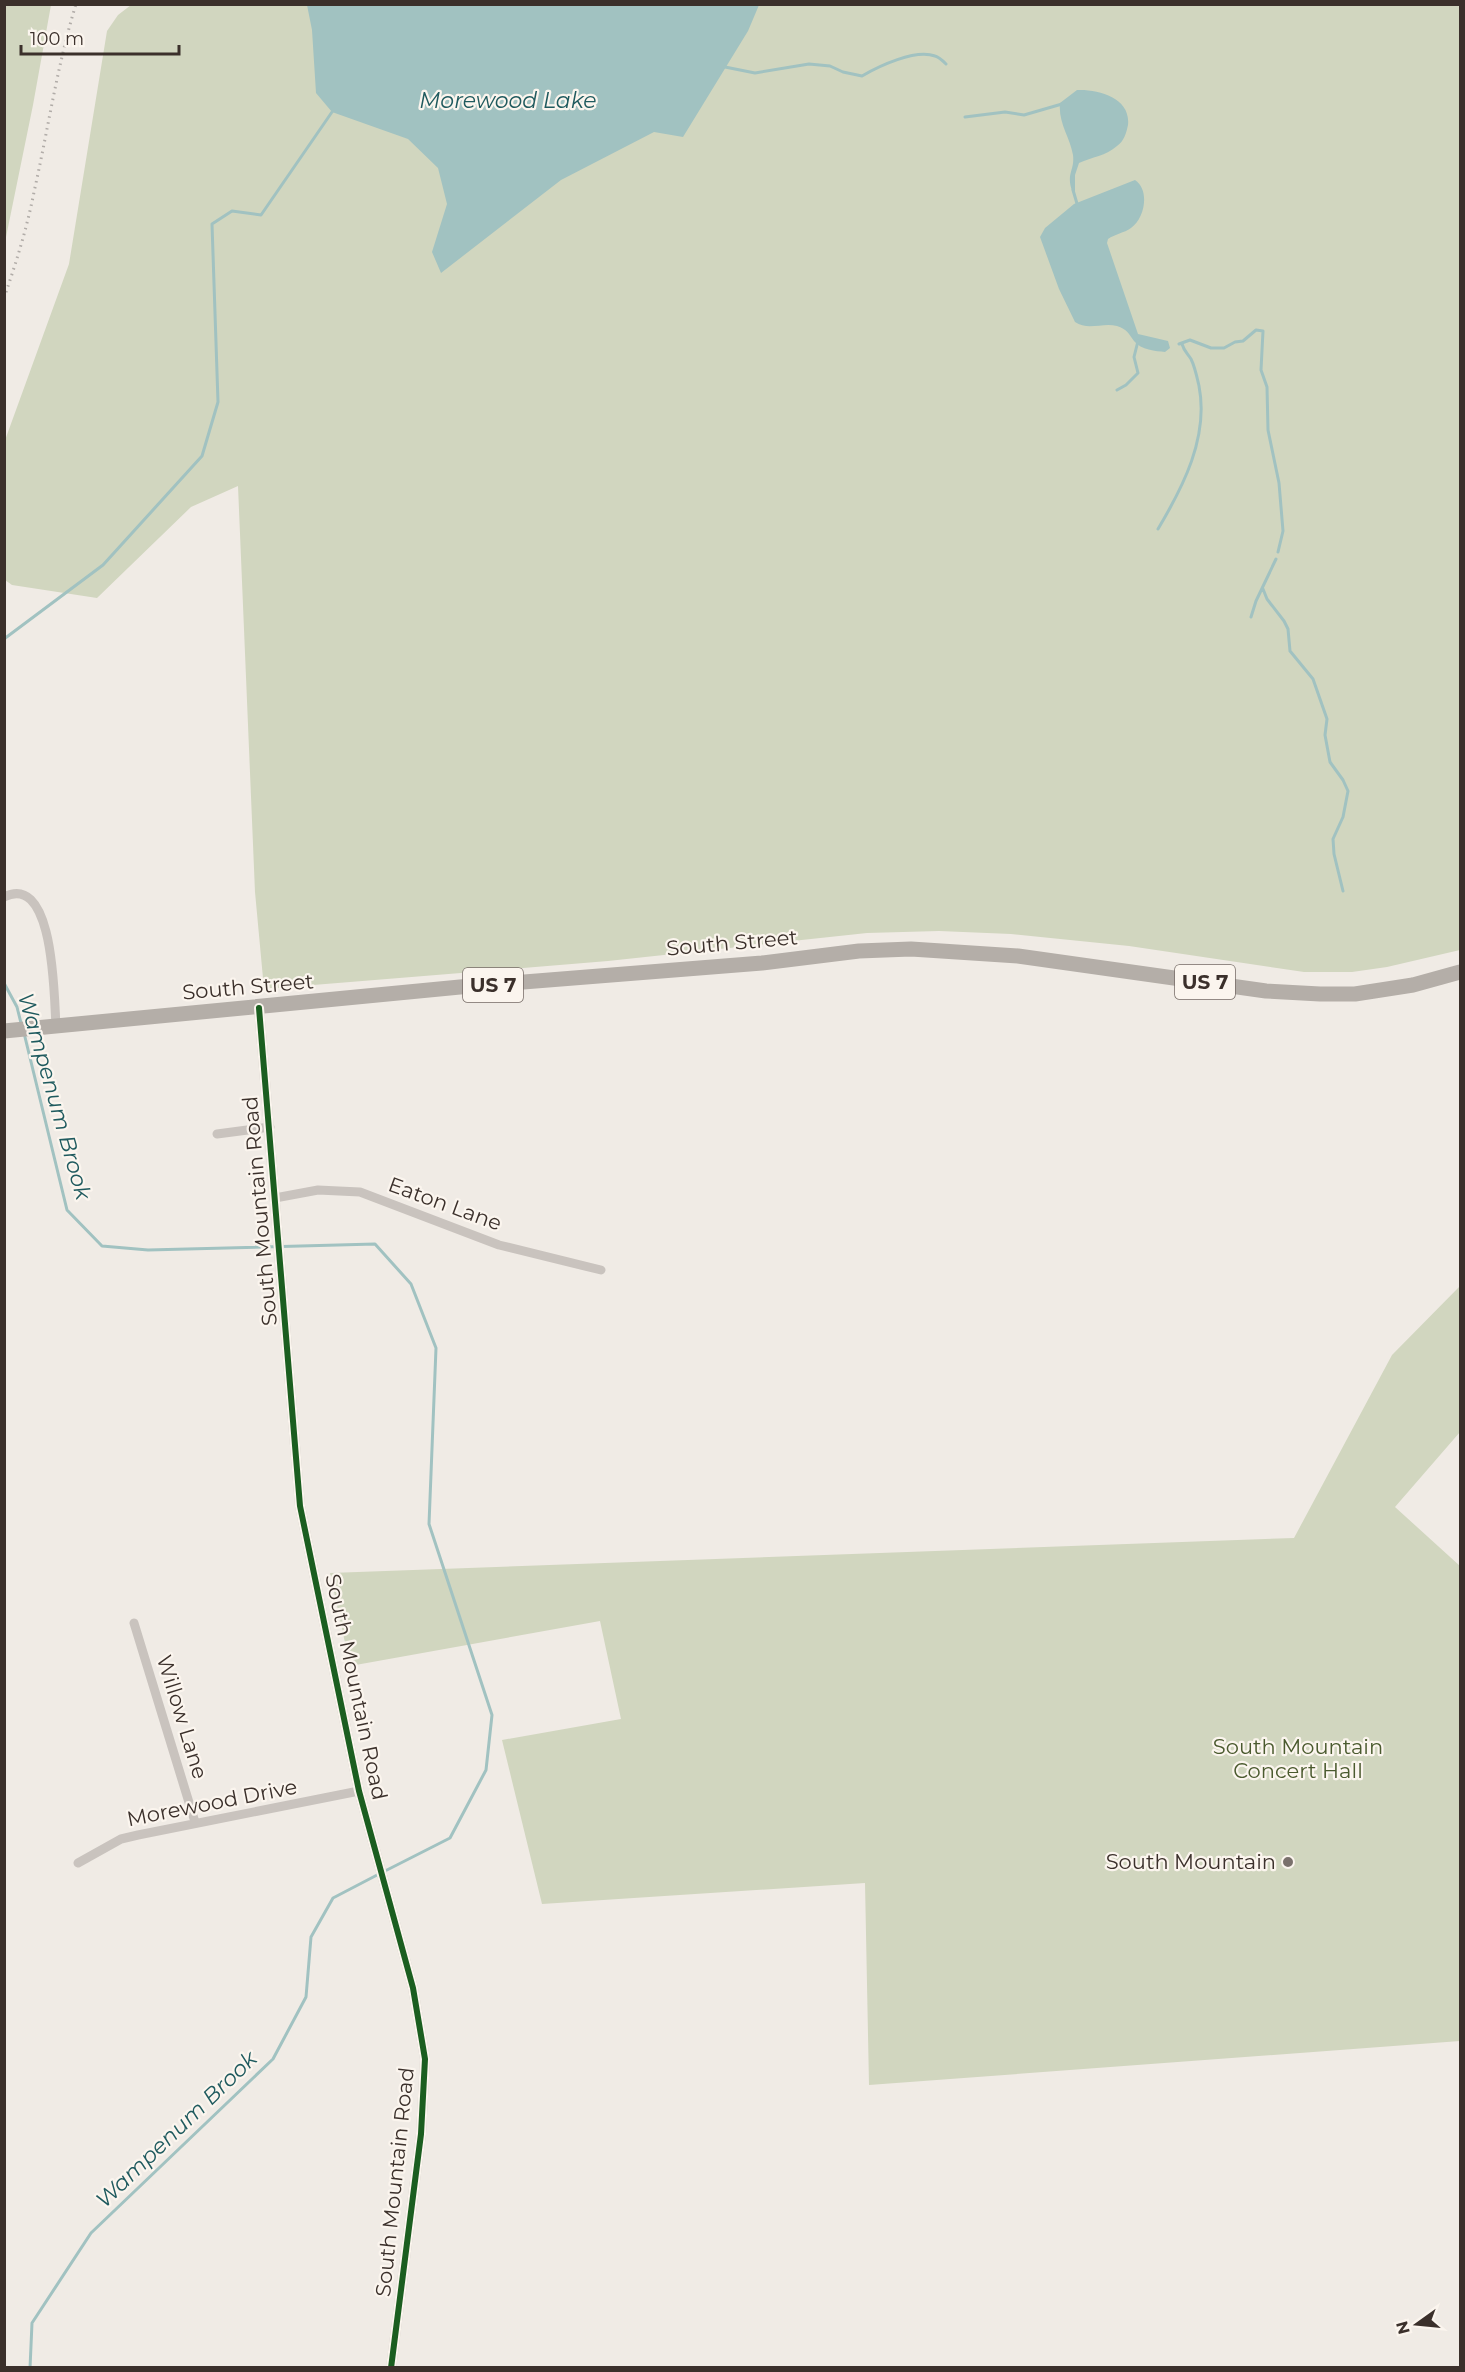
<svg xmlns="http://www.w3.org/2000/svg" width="1465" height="2372" viewBox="0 0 1465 2372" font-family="Montserrat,sans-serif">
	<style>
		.green { fill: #d1d6bf }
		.water { fill: #a1c2c1 }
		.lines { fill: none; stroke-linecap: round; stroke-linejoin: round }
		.stream { stroke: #a1c2c1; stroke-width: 3 }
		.minor { stroke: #c9c3be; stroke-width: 9 }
		.tertiary { stroke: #c9c3be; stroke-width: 10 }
		.trunk { stroke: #b4aea8; stroke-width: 15 }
		.rail { stroke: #b1aca8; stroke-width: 3; stroke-dasharray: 1.5 4.5; stroke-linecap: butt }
		.cycleway-casing { stroke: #fbf5ee; stroke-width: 10 }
		.cycleway { stroke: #1b5e20; stroke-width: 6 }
		.poi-dot { fill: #7a716c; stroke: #fbf5ee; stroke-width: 2 }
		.labels { text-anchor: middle; stroke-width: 4.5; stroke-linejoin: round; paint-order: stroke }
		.shield { fill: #fbf5ee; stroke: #756b66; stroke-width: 1.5 }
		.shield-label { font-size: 20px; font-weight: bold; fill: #3b302b }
		.street-label { font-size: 21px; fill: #3b302b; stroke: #fbf5ee }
		.park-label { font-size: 21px; fill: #4a5a2e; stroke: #fbf5ee }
		.poi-label { font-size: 21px; fill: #3b302b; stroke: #fbf5ee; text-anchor: end }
		.water-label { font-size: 22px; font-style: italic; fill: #1f5a5e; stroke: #fbf5ee }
	</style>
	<rect width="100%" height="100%" fill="#f0ebe5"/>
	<path class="green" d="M5 4 51 5 33 105 5 242Z
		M131 5H1460V950L1387 967 1352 972H1304L1129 946 1011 934 939 931 867 933 608 961 264 989 255 892 238 486 191 507 97 598 12 585 5 580 4 443 69 264 107 31 118 15Z
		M1460 1286V1432L1395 1507 1460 1566V2041L869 2085 865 1883 542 1904 502 1740 621 1719 600 1621 350 1666 330 1573 1294 1538 1392 1355Z"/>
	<path class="water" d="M307 5V4L759 5 748 31 683 137 654 132 561 180 441 273 432 252 447 204 438 168 408 139 332 112 316 93 312 30Z
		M1077 90C1099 89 1131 98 1128 125 1126 134 1124 141 1117 146 1106 156 1092 157 1079 163L1075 175V192L1073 193C1065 174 1075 171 1073 155 1070 137 1058 123 1060 103Z
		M1135 180C1150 190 1145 218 1131 228 1124 233 1115 234 1108 239L1107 243 1138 334 1168 341 1170 348 1165 352C1156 351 1141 350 1134 341 1129 334 1127 329 1117 326 1103 322 1088 331 1075 322L1059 289 1040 237 1045 228 1074 204Z"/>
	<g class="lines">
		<path class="stream" d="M725 67 755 73 809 64 830 66 843 72 862 76C879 66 915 49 935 56 939 57 943 61 946 64
			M965 117 1005 112 1024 115 1062 104
			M1073 190 1078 207
			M1179 344 1190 340 1211 348H1224L1235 342 1243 341 1256 330 1263 331 1261 370 1267 387 1268 430 1279 483 1283 531 1278 552
			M1117 390 1126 385 1138 373 1134 357 1138 341
			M1158 529C1183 487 1209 437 1199 386 1197 377 1195 367 1191 359 1187 353 1184 351 1182 344
			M1263 589 1267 599 1284 621 1288 629 1290 651 1313 679 1327 719 1325 735 1330 762 1343 780 1348 791 1343 817 1333 839 1334 854 1343 891
			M1251 617 1256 601 1276 559
			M4 639 103 565 202 456 218 402 212 224 232 211 261 215 332 112
			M4 983 17 1007 21 1023
			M24 1033 67 1210 102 1246 148 1250 375 1244 411 1284 436 1348 429 1524 492 1715 486 1770 450 1838 385 1871
			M30 2368 32 2323 91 2233 273 2059 306 1997 311 1937 333 1898 379 1874"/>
		<path class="minor" d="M4 897C55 871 54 1000 56 1026
			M217 1134 270 1127
			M275 1198 318 1190 360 1192 499 1245 601 1270
			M134 1623 195 1822
			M78 1863 121 1839 138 1835 359 1791"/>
		<path class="tertiary" d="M259 1008 300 1506 359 1791 413 1988 425 2059 421 2134 391 2368"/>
		<path class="trunk" d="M4 1031 460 987 762 963 859 951 911 949 1018 956 1266 991 1320 994H1355L1413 985 1460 972"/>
		<path class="rail" d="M4 298C16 263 27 228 34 192 48 130 57 66 76 4"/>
		<defs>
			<path id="cycleway" d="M259 1008 300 1506 359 1791 413 1988 425 2059 421 2134 391 2368"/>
		</defs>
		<use href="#cycleway" class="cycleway-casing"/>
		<use href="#cycleway" class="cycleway"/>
	</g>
	<circle class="poi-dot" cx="1288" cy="1862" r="6"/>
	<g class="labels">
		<g class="shield">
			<rect x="1175" y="965" width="60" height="34" rx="4.5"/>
			<rect x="463" y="968" width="60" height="34" rx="4.5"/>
		</g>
		<g class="shield-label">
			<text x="1205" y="989">US 7</text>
			<text x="493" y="992">US 7</text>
		</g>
		<g class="street-label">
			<text transform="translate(732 943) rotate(-5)" y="7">South Street</text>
			<text transform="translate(248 987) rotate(-5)" y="7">South Street</text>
			<text transform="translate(445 1204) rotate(20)" y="7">Eaton Lane</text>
			<text transform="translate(260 1211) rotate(-95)" y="7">South Mountain Road</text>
			<text transform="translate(356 1687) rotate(78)" y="7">South Mountain Road</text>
			<text transform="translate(182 1717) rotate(73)" y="7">Willow Lane</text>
			<text transform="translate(212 1803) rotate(-11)" y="7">Morewood Drive</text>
			<text transform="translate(395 2182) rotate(-84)" y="7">South Mountain Road</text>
		</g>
		<g class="park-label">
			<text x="1298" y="1754">South Mountain<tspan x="1298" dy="24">Concert Hall</tspan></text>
		</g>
		<g class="poi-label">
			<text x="1276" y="1869">South Mountain</text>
		</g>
		<g class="water-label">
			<text x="508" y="108">Morewood Lake</text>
			<text transform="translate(55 1096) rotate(74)" y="8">Wampenum Brook</text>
			<text transform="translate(176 2129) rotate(-44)" y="8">Wampenum Brook</text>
		</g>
	</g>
	<rect width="1465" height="2372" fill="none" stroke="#3b302b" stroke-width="12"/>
	<g transform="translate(1417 2324) rotate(255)" stroke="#fbf5ee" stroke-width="4.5" paint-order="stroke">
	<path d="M0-4.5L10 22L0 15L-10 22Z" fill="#3b302b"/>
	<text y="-9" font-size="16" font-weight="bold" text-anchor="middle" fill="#3b302b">N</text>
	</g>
	<path d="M21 45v9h158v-9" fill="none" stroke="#3b302b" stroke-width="3"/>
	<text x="30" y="45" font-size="18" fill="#3b302b" stroke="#fbf5ee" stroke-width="4.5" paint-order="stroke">100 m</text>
</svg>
